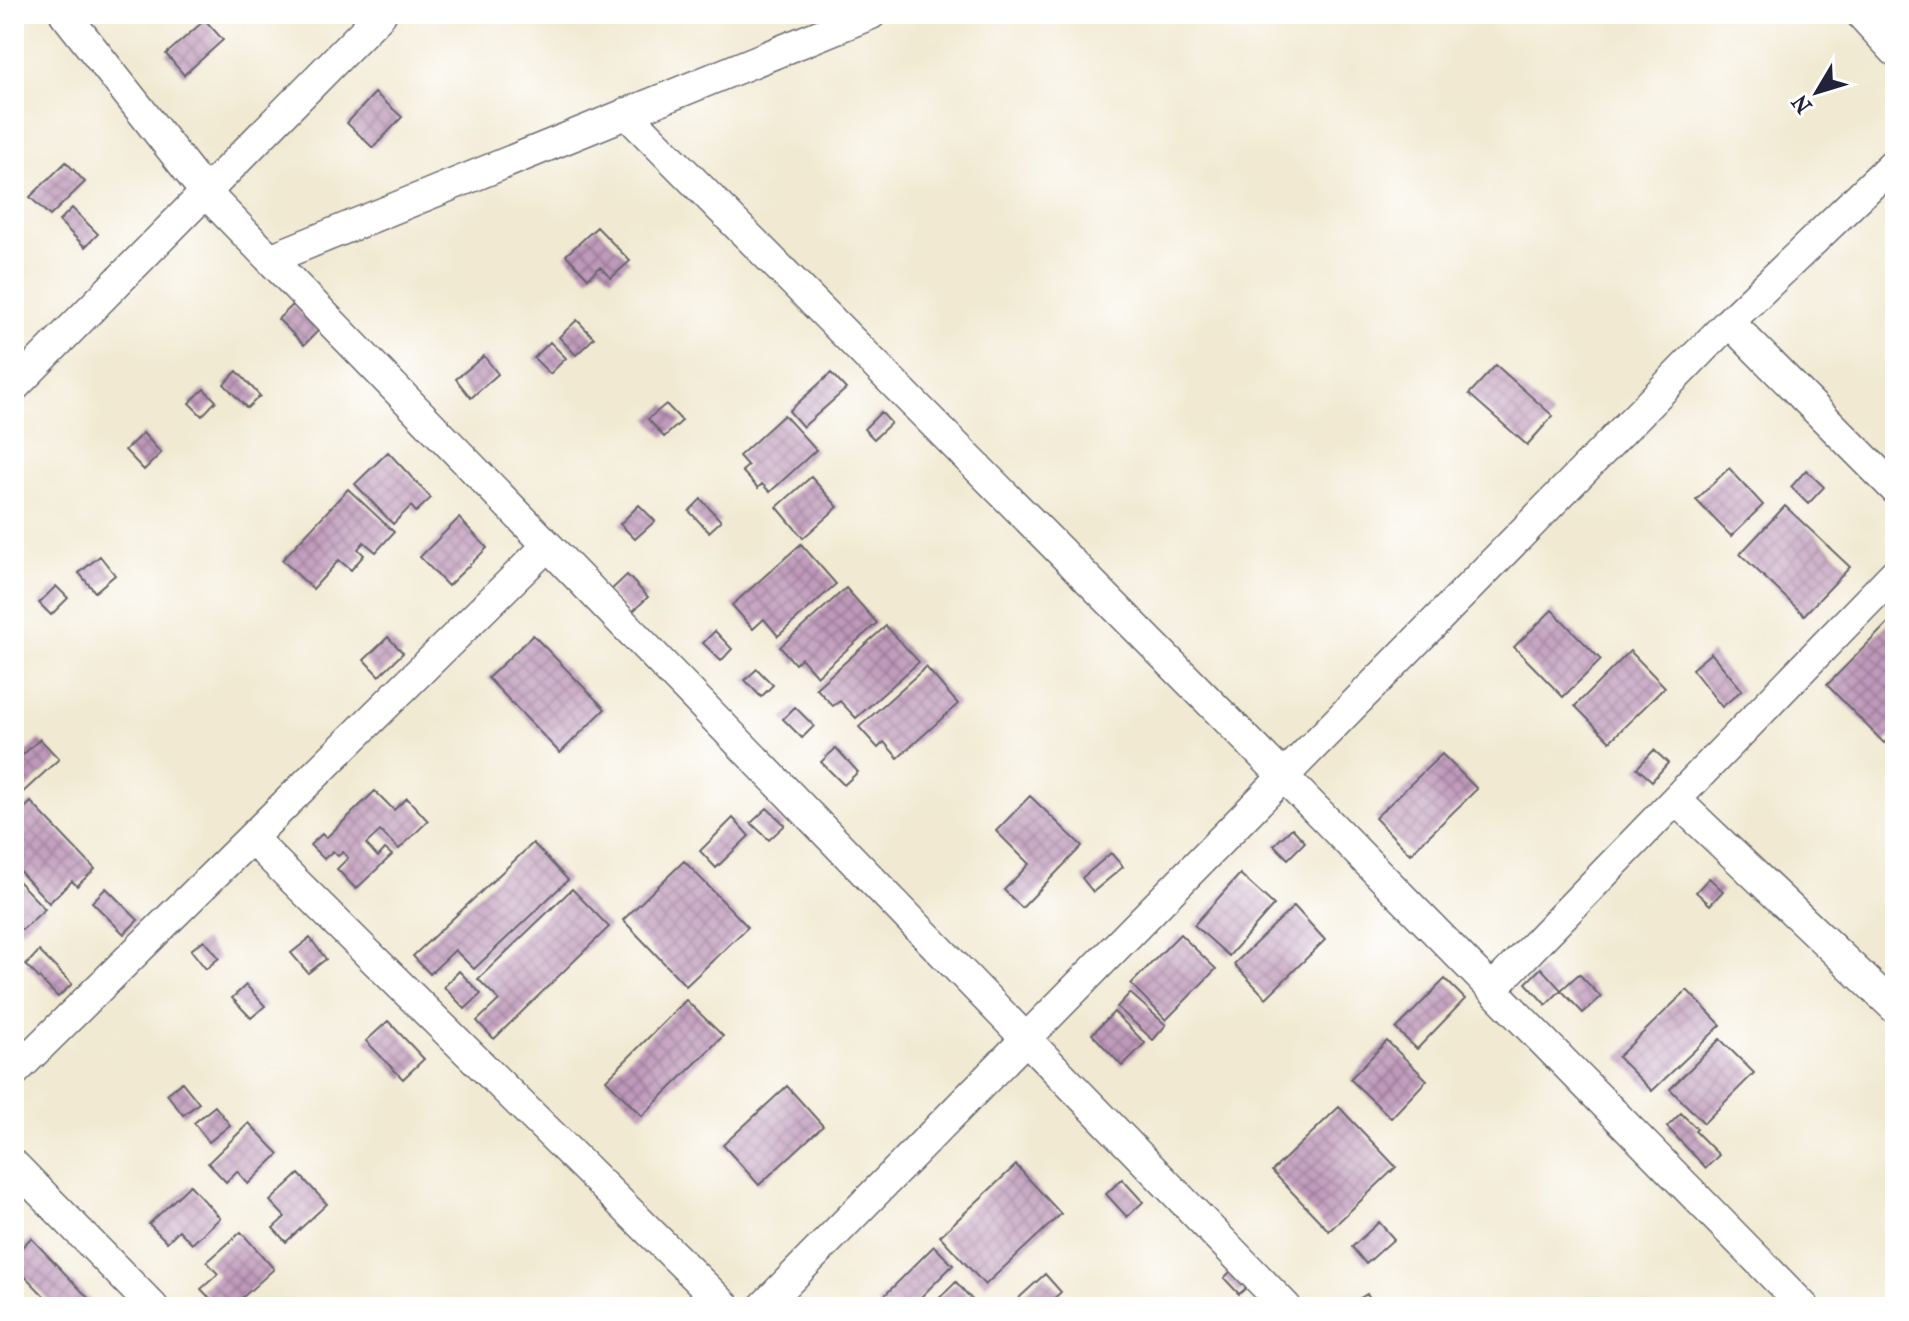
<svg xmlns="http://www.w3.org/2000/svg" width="1909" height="1321" viewBox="0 0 1909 1321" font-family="'IM FELL French Canon',serif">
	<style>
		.building { fill: url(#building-cross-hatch) }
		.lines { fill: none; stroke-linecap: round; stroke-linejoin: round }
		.street-casing { stroke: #6a6870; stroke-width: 33 }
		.street { stroke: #fff; stroke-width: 30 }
	</style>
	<defs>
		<pattern id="building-cross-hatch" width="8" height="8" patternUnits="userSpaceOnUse" patternTransform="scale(2)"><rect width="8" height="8" fill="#bf99ba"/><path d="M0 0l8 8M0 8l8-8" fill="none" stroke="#9b7c98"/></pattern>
	</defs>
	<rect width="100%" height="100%" fill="#fff"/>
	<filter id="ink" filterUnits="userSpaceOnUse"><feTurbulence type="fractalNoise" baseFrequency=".0125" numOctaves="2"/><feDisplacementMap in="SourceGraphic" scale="16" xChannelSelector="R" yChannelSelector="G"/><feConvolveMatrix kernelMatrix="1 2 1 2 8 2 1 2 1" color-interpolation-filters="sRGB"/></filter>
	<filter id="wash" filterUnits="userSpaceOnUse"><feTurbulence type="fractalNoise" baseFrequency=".006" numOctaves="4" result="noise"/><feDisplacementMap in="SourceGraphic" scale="32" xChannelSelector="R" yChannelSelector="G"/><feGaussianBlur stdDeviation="1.8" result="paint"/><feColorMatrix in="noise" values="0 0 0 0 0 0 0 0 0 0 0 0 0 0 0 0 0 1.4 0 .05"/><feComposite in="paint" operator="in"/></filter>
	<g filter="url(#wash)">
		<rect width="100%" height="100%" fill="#f1e9d1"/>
		<g id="blocks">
			<path class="building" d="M205 20 223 40 184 75 166 54Z
				M375 93 402 117 373 148 347 123Z
				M66 162 85 182 50 216 30 197Z
				M72 208 98 234 85 247 59 221Z
				M597 227 630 261 611 278 600 267 588 278 566 255Z
				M293 305 318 331 304 345 278 319Z
				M577 320 594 338 576 355 559 337Z
				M550 342 566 358 550 374 534 358Z
				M484 356 498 374 471 398 456 379Z
				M1496 365 1553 416 1527 445 1469 394Z
				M237 371 260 396 247 408 224 384Z
				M831 373 846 389 803 427 789 411Z
				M204 389 216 401 202 416 189 403Z
				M666 404 682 421 664 437 648 419Z
				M881 412 891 423 874 439 864 429Z
				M784 415 816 450 770 492 762 484 758 488 742 471 748 466 739 456Z
				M143 433 161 453 144 470 125 450Z
				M388 452 431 498 416 512 411 506 393 524 355 484Z
				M1729 468 1763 505 1731 536 1696 500Z
				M1806 470 1824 487 1808 504 1791 487Z
				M811 477 838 507 803 538 777 507Z
				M348 489 394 532 376 552 364 542 358 549 364 555 351 570 339 560 313 589 282 560Z
				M701 499 721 521 709 532 689 511Z
				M639 505 655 521 635 539 620 524Z
				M1785 506 1850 567 1804 615 1740 554Z
				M459 518 487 548 448 586 420 557Z
				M801 544 836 584 778 636 764 619 753 629 732 605Z
				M100 556 115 575 95 592 79 573Z
				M627 575 648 597 630 614 609 592Z
				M56 586 68 598 51 615 39 603Z
				M846 588 877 623 817 676 801 658 795 664 780 647Z
				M1552 610 1601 660 1563 697 1514 647Z
				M1888 623 1895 630V733L1884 743 1827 685Z
				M886 626 919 662 856 718 840 701 833 706 816 688Z
				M715 631 732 649 721 661 703 643Z
				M533 635 605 709 560 753 488 678Z
				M388 637 403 653 379 676 364 660Z
				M1630 651 1665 687 1610 741 1575 706Z
				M1711 653 1742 690 1722 707 1692 669Z
				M926 667 958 704 898 758 884 742 878 748 859 727Z
				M757 669 773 685 761 697 745 680Z
				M795 707 814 726 802 738 783 719Z
				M40 739 59 759 21 794 14 787V763Z
				M836 748 858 772 844 785 821 762Z
				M1654 750 1668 763 1652 781 1637 768Z
				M1442 754 1477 789 1410 854 1375 818Z
				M375 791 394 810 407 798 428 821 399 849 380 831 366 844 378 857 385 849 392 855 356 889 337 869 348 858 343 852 338 856 333 851 324 859 310 845 322 834 326 838Z
				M1030 796 1082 846 1022 908 1004 890 1029 864 996 831Z
				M31 802 95 869 77 886 72 881 49 903 14 865V818Z
				M767 808 785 825 769 840 751 823Z
				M733 818 749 836 716 868 700 851Z
				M1292 828 1305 842 1288 859 1274 845Z
				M533 843 568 880 474 969 455 950 430 974 413 956Z
				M1111 853 1123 867 1093 892 1082 878Z
				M684 861 748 927 686 986 623 920Z
				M1240 874 1274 905 1229 956 1194 925Z
				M14 877 45 909 22 930 16 925 14 927Z
				M1709 878 1723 891 1710 905 1696 892Z
				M106 888 138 920 124 934 92 902Z
				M572 889 609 927 494 1039 477 1021 499 1000 478 979Z
				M1294 906 1325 940 1266 998 1234 964Z
				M1180 934 1216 969 1166 1020 1131 984Z
				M310 938 326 959 308 973 291 953Z
				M204 940 219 958 206 969 191 950Z
				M39 951 72 984 58 997 26 965Z
				M1541 968 1561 990 1546 1005 1526 983Z
				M459 971 481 994 465 1009 444 987Z
				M1579 974 1601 997 1583 1013 1561 990Z
				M1445 979 1465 999 1417 1049 1396 1029Z
				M246 985 265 1006 251 1018 232 998Z
				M1687 990 1721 1025 1652 1091 1618 1057Z
				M1130 993 1166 1025 1153 1040 1117 1007Z
				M686 1000 723 1036 642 1116 606 1080Z
				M1114 1012 1145 1043 1122 1066 1092 1034Z
				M388 1021 424 1059 403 1079 366 1041Z
				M1720 1039 1754 1073 1704 1123 1670 1089Z
				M1387 1041 1427 1080 1391 1118 1350 1079Z
				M182 1082 199 1103 183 1115 167 1094Z
				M787 1086 823 1126 759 1185 723 1145Z
				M215 1106 230 1125 209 1142 194 1123Z
				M1339 1107 1396 1167 1329 1231 1272 1171Z
				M1681 1113 1697 1129 1695 1131 1719 1155 1706 1168 1667 1127Z
				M249 1123 279 1154 248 1184 237 1171 226 1182 208 1163Z
				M1016 1165 1061 1214 985 1285 940 1236Z
				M299 1174 327 1204 286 1242 273 1228 285 1217 270 1201Z
				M1122 1179 1143 1202 1127 1217 1106 1194Z
				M190 1185 220 1218 192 1244 179 1230 167 1242 149 1224Z
				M1379 1222 1394 1239 1366 1264 1352 1247Z
				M241 1232 274 1269 232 1307H218L201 1289 218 1274 207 1262Z
				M31 1238 97 1307H55L14 1265V1255Z
				M934 1246 953 1265 911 1307H879L876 1304Z
				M1236 1266 1252 1283 1239 1294 1224 1278Z
				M1045 1274 1061 1292 1045 1307H1009Z
				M956 1282 976 1304 973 1307H930Z
				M1367 1294 1374 1306 1353 1307 1351 1304Z"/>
		</g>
	</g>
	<g filter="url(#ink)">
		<use href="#blocks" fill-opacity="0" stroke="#6a6870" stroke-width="2"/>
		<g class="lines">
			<defs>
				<path id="street" d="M65 14 205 192 1286 1307
					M1861 14 1895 51
					M626 113 1284 777 1804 1307
					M270 259 871 14
					M1729 322 1895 489
					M14 387 381 14
					M1676 800 1895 1008
					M251 838 726 1307
					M1492 989 1895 573
					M14 1072 547 546
					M14 1165 153 1307
					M763 1307 1729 322 1895 162"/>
			</defs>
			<use href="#street" class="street-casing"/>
			<use href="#street" class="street"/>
		</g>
	</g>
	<rect width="1909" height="1321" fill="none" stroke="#fff" stroke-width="48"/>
	<g transform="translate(1817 92) rotate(232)" stroke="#ffffff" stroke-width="6" paint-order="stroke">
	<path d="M0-6L14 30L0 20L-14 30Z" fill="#22223b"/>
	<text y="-12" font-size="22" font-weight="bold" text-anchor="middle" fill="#22223b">N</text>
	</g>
</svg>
